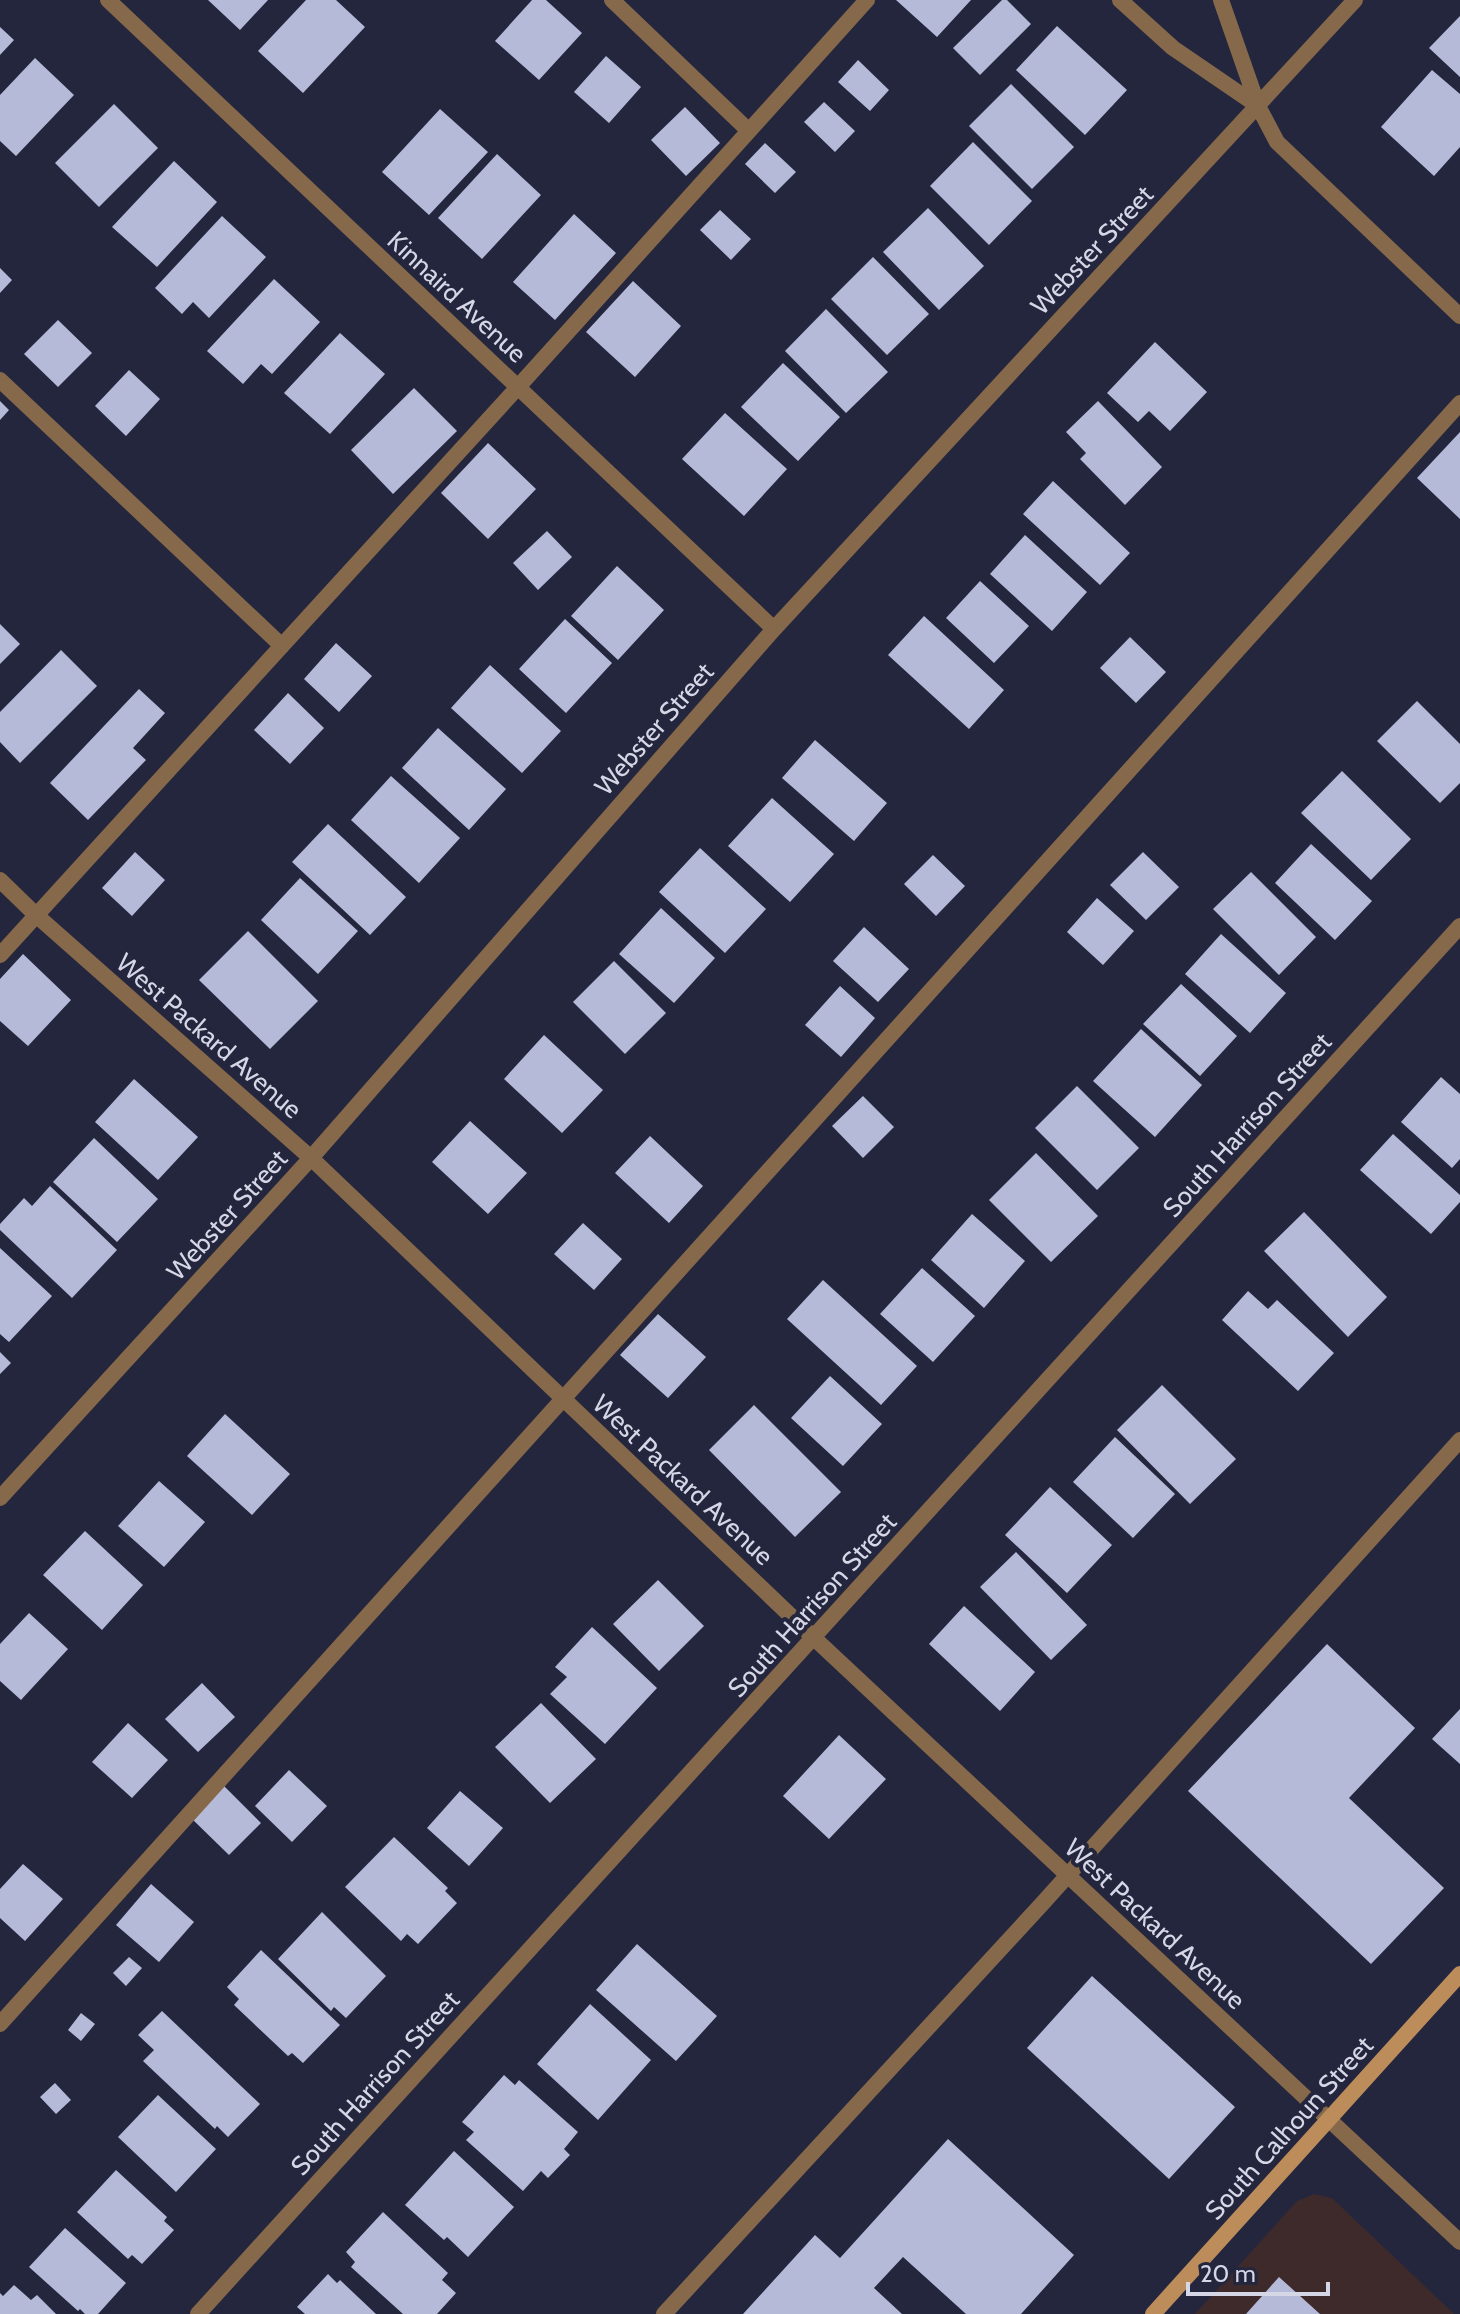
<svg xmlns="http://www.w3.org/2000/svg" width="1460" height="2314" viewBox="0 0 1460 2314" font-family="Cabin,sans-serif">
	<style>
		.education { fill: #3e2a2b }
		.building { fill: #b6bad9 }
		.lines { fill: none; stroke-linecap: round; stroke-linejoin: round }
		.lane { stroke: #86694a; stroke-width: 16 }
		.street { stroke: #86694a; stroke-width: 16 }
		.secondary { stroke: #bc8d5b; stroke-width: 16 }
		.labels { text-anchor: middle; stroke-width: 8; stroke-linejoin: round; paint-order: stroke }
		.street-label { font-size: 26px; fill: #d5d7e7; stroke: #24263e }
	</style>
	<rect width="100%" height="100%" fill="#24263e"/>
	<path class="education" d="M1314 2194 1332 2198 1454 2314H1195L1297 2201Z"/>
	<path class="building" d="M208 0H268L240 30Z
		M306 0H336L365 27 303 93 258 51Z
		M532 0H546L582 33 539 80 495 41Z
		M896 0H971L937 37Z
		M1002 0H1007L1031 24 980 75 953 48Z
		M1460 16V77L1429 48Z
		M1057 26 1127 90 1085 135 1016 70Z
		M0 27 14 40 0 55Z
		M606 56 641 87 609 123 574 92Z
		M35 58 74 95 16 156 0 141V95Z
		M858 60 889 90 870 111 838 82Z
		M1432 70 1460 94V147L1434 176 1381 127Z
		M1011 84 1074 147 1032 189 969 126Z
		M824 102 855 131 835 152 804 122Z
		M114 104 158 148 99 207 55 163Z
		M685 107 720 143 686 176 651 140Z
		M440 109 488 152 429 215 382 172Z
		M973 142 1032 201 989 245 930 186Z
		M765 143 796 172 775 193 745 164Z
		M497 154 541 195 482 259 438 218Z
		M174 161 217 202 157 267 112 227Z
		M928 208 984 266 939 310 883 252Z
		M720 210 751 239 731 260 700 230Z
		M574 214 616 253 555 320 513 282Z
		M222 216 266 257 209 318 193 302 182 314 155 288Z
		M873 257 929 314 887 355 831 299Z
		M0 268 12 280 0 293Z
		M274 279 320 322 272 374 261 364 243 384 207 351Z
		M633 281 681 326 635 377 586 332Z
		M826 309 888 372 846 413 785 351Z
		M58 320 92 353 58 387 24 354Z
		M340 333 385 374 330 434 284 393Z
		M1155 342 1207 392 1170 431 1149 411 1138 422 1107 393Z
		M783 363 840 417 798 461 741 407Z
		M129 370 160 399 126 436 95 406Z
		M414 388 457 431 393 494 351 450Z
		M0 401 9 410 0 420Z
		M1098 401 1162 467 1125 505 1080 459 1086 453 1066 432Z
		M725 413 787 469 744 516 682 459Z
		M1460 432V519L1417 478Z
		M488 443 536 489 488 539 441 493Z
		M1053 481 1130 553 1100 585 1023 514Z
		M547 531 572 557 538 590 513 563Z
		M1025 535 1087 592 1052 631 990 574Z
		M617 566 664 610 618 660 571 616Z
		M980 581 1029 626 994 663 946 618Z
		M924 616 1004 690 969 729 888 655Z
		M565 619 612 663 566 713 519 669Z
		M0 624 20 644 0 664Z
		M1130 637 1166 672 1136 703 1100 668Z
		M336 643 372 676 339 712 304 679Z
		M61 650 97 686 20 763 0 742V712Z
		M490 665 561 731 522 773 451 708Z
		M139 689 165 713 133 748 146 760 88 820 50 783Z
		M288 693 324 728 290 764 254 730Z
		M1417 701 1460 744V783L1440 803 1377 741Z
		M438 728 506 789 469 830 402 768Z
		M815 740 887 803 854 841 782 778Z
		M1342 771 1411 839 1371 880 1301 813Z
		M391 776 460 838 419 883 351 820Z
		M772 798 834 854 790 902 728 846Z
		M328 824 406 897 370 935 292 862Z
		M1311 844 1372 901 1335 940 1275 883Z
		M700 848 766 909 725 953 659 892Z
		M135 852 165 880 132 916 102 888Z
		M1143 852 1179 887 1146 920 1110 885Z
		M933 855 965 886 936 916 904 884Z
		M1251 872 1316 937 1279 975 1213 909Z
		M300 878 358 931 318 974 261 920Z
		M1097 898 1134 931 1103 965 1067 932Z
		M661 908 715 958 674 1003 619 954Z
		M864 927 909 969 878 1002 833 961Z
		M248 931 318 1001 270 1049 199 980Z
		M1221 934 1286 993 1250 1033 1185 974Z
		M23 954 71 1000 28 1046 0 1021V979Z
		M614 961 666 1013 625 1054 573 1002Z
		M1181 984 1237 1036 1200 1076 1143 1024Z
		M840 986 875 1018 841 1057 805 1025Z
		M1141 1029 1202 1085 1155 1137 1093 1081Z
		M544 1035 603 1090 562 1133 504 1079Z
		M1441 1077 1460 1094V1159L1452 1168 1401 1122Z
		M134 1079 198 1137 158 1180 95 1122Z
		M1077 1086 1139 1148 1097 1190 1035 1128Z
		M863 1096 894 1127 863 1158 832 1126Z
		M470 1121 527 1173 488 1214 432 1162Z
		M1393 1134 1460 1195V1202L1431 1234 1360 1170Z
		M650 1136 703 1186 669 1223 615 1173Z
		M94 1138 158 1199 117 1242 53 1182Z
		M1036 1153 1098 1216 1051 1262 989 1200Z
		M50 1186 117 1250 72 1298 0 1230V1224L24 1198 32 1206Z
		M1304 1212 1387 1297 1348 1337 1264 1251Z
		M972 1214 1025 1261 984 1308 931 1260Z
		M583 1223 622 1259 594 1290 554 1254Z
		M0 1248 52 1296 9 1342 0 1334Z
		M922 1268 975 1316 933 1362 880 1314Z
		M823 1280 917 1366 881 1405 787 1319Z
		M1248 1291 1268 1309 1277 1300 1334 1353 1298 1391 1222 1320Z
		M658 1314 706 1357 668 1398 620 1355Z
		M0 1352 11 1363 0 1374Z
		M830 1376 882 1424 843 1466 791 1418Z
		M1162 1385 1236 1459 1190 1504 1117 1430Z
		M754 1405 841 1492 795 1537 709 1450Z
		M225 1414 290 1474 252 1515 187 1456Z
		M1115 1437 1175 1494 1133 1538 1073 1482Z
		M159 1481 205 1522 164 1567 118 1526Z
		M1050 1487 1112 1545 1067 1593 1005 1535Z
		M85 1531 143 1585 102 1630 43 1575Z
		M1016 1552 1087 1625 1051 1660 980 1587Z
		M658 1580 704 1626 659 1671 613 1624Z
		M964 1606 1035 1672 1000 1711 929 1644Z
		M29 1613 68 1649 21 1700 0 1681V1644Z
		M592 1627 657 1688 605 1744 550 1694 567 1677 555 1667Z
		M1327 1644 1415 1728 1349 1798 1444 1888 1371 1964 1188 1791Z
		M202 1683 235 1717 198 1752 165 1719Z
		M541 1703 596 1759 550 1803 495 1747Z
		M1460 1709V1764L1432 1739Z
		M128 1723 168 1760 132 1798 92 1762Z
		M839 1735 886 1779 829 1839 783 1796Z
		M289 1770 327 1806 292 1842 255 1806Z
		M222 1784 261 1823 229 1855 190 1817Z
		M460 1791 503 1828 469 1866 427 1828Z
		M394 1837 448 1888 445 1891 457 1903 418 1944 407 1934 401 1941 345 1887Z
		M23 1864 63 1899 25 1941 0 1918V1889Z
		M151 1884 194 1922 159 1962 116 1925Z
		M322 1912 386 1976 346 2018 334 2007 331 2011 278 1959Z
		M637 1944 717 2016 676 2061 596 1990Z
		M261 1950 340 2025 303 2063 292 2053 288 2056 234 2005 239 1999 227 1987Z
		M129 1957 142 1968 126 1986 113 1973Z
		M1092 1976 1235 2107 1169 2179 1027 2048Z
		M590 2004 651 2060 598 2120 537 2064Z
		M162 2011 260 2104 228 2137 217 2126 215 2129 143 2061 154 2050 138 2035Z
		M81 2013 95 2024 81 2041 68 2030Z
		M504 2075 515 2085 519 2080 578 2132 564 2149 570 2155 548 2178 541 2171 523 2191 466 2140 474 2132 462 2122Z
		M55 2083 71 2100 56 2114 40 2097Z
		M158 2095 216 2149 176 2192 118 2137Z
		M948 2139 1074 2255 1021 2314H966L903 2257 874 2288 902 2314H743L815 2235 840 2258Z
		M454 2151 514 2207 468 2257 447 2237 444 2240 405 2205Z
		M116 2170 167 2217 164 2221 174 2230 142 2264 132 2255 128 2259 77 2212Z
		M383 2212 448 2273 442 2280 456 2293 437 2314H403L351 2267 355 2262 346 2252Z
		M65 2228 126 2283 98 2314H85L80 2309 78 2311 29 2267Z
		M328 2274 337 2283 340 2280 376 2314H305L297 2307Z
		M1279 2277 1320 2314H1246Z
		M14 2285 31 2300 37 2295 56 2314H0V2293L3 2296Z"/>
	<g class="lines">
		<path class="lane" d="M612 0 749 131
			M0 380 282 646
			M0 955 518 387 867 0
			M0 2024 1460 403
			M664 2314 1041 1905 1460 1440"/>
		<path class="street" d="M108 0 774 629
			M1120 0 1173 48 1258 106
			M1221 0 1258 106 1277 142 1460 316
			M0 880 36 915 311 1158 814 1638 1460 2242
			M0 1498 311 1158 774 629 1355 0
			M198 2314 1460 926"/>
		<path class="secondary" d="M1153 2314 1460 1974"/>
	</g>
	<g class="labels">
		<g class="street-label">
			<text transform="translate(1092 250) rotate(-47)" y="9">Webster Street</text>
			<text transform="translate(457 297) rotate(43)" y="9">Kinnaird Avenue</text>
			<text transform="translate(654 729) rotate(-49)" y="9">Webster Street</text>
			<text transform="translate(209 1036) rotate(41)" y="9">West Packard Avenue</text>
			<text transform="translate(1247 1125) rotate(-48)" y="9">South Harrison Street</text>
			<text transform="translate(227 1215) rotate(-48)" y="9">Webster Street</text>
			<text transform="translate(683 1480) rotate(43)" y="9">West Packard Avenue</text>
			<text transform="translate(812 1605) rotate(-48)" y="9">South Harrison Street</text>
			<text transform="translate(1155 1924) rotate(43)" y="9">West Packard Avenue</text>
			<text transform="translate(375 2083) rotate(-48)" y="9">South Harrison Street</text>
			<text transform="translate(1289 2128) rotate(-48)" y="9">South Calhoun Street</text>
		</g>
	</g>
	<path d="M1188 2282v12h140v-12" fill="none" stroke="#d5d7e7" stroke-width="4"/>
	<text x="1200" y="2282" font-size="24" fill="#d5d7e7" stroke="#24263e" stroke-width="6" paint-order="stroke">20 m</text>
</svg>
